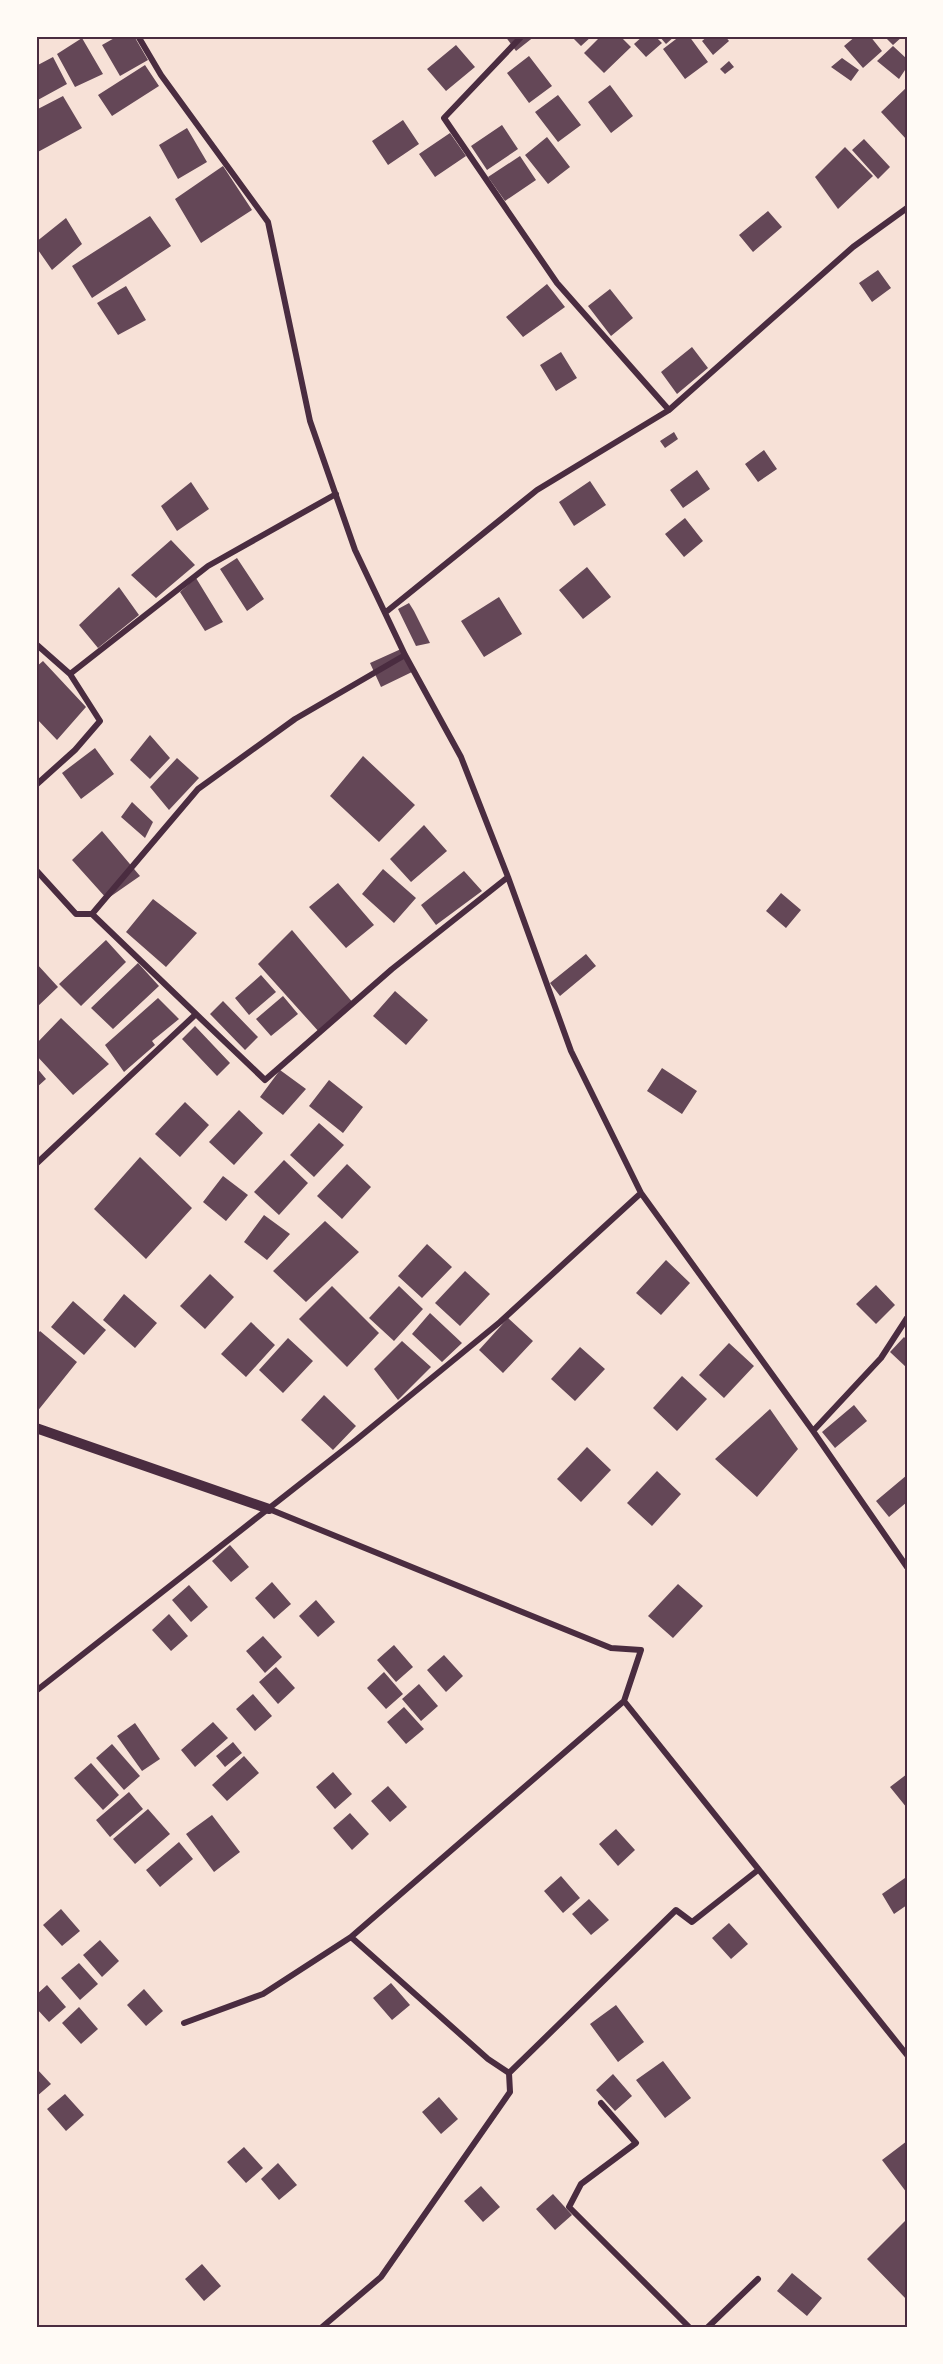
<svg xmlns="http://www.w3.org/2000/svg" width="943" height="2364" viewBox="0 0 943 2364" font-family="'Work Sans',sans-serif">
	<style>
		.building { fill: #644757 }
		.lines { fill: none; stroke-linecap: round; stroke-linejoin: round }
		.minor { stroke: #4a2c40; stroke-width: 6 }
		.tertiary { stroke: #4a2c40; stroke-width: 10 }
		.neatline { fill: none; stroke: #4a2c40; stroke-width: 2 }
	</style>
	<rect width="100%" height="100%" fill="#f7e1d7"/>
	<path class="building" d="M118 36H134L148 60 120 76 102 45Z
		M505 36H535L516 51Z
		M571 36H592L581 46Z
		M601 36H620L631 47 604 73 584 53Z
		M643 36H655L662 43 646 57 634 44Z
		M659 36H675L666 44Z
		M680 36H689L708 62 685 79 663 49Z
		M708 36H725L729 41 713 55 702 41Z
		M856 36H870L882 51 863 68 844 46Z
		M884 36H903L893 45Z
		M82 38 103 74 75 87 57 54Z
		M456 45 475 67 446 91 427 69Z
		M893 46 907 59V67L899 79 877 61Z
		M529 56 552 86 529 103 507 73Z
		M53 57 67 84 36 101V66Z
		M842 58 859 70 851 81 831 67Z
		M729 61 734 67 725 74 720 69Z
		M145 65 159 86 112 116 98 95Z
		M610 85 633 116 611 133 588 102Z
		M907 87V140L881 112Z
		M558 95 581 125 558 142 535 112Z
		M63 96 82 128 36 153V110Z
		M403 120 419 144 388 165 372 141Z
		M502 125 518 149 487 170 471 146Z
		M187 128 207 162 178 179 159 145Z
		M450 133 466 156 435 177 419 154Z
		M547 137 570 167 548 184 525 155Z
		M864 139 890 167 878 179 852 150Z
		M845 147 873 176 838 209 815 177Z
		M520 156 536 180 505 201 488 177Z
		M223 166 252 210 201 243 175 199Z
		M768 211 782 227 753 252 739 235Z
		M150 216 171 246 92 298 72 266Z
		M66 218 82 244 52 270 36 247V242Z
		M878 270 891 288 872 302 859 283Z
		M547 284 565 307 523 337 506 317Z
		M126 286 146 320 118 335 97 303Z
		M610 289 633 318 611 336 588 306Z
		M692 347 708 368 677 394 661 372Z
		M561 352 577 378 556 391 540 365Z
		M674 432 678 439 665 448 660 441Z
		M764 450 777 469 758 482 745 464Z
		M697 470 710 489 683 508 670 490Z
		M590 481 606 505 574 526 559 502Z
		M191 482 209 509 177 531 161 506Z
		M685 518 703 541 684 557 665 534Z
		M171 540 195 565 156 598 131 575Z
		M237 558 264 599 247 611 220 569Z
		M587 567 611 597 583 619 559 590Z
		M196 578 223 622 205 631 180 592Z
		M119 587 139 615 98 648 79 625Z
		M499 597 522 634 484 657 461 621Z
		M409 603 414 611 430 643 416 646 398 609Z
		M401 649 412 672 381 687 370 663Z
		M43 661 86 707 57 740 36 718V667Z
		M150 735 170 758 150 779 130 760Z
		M95 748 114 774 81 799 62 773Z
		M363 756 415 805 379 842 330 796Z
		M177 758 199 778 169 810 150 787Z
		M132 802 153 822 145 838 121 817Z
		M424 825 447 851 411 882 390 859Z
		M102 831 140 876 107 899 72 860Z
		M383 869 416 898 394 923 362 894Z
		M464 871 482 891 436 925 421 905Z
		M338 883 374 925 346 948 309 907Z
		M781 893 801 910 786 928 766 911Z
		M153 899 197 933 166 967 126 932Z
		M292 930 354 1004 320 1033 258 964Z
		M106 940 126 962 81 1006 59 984Z
		M586 954 596 966 560 996 550 983Z
		M36 963 58 987 36 1008Z
		M138 963 159 986 113 1029 91 1008Z
		M261 975 276 992 249 1015 235 998Z
		M395 991 428 1020 406 1045 373 1016Z
		M283 996 298 1014 271 1036 256 1019Z
		M158 998 179 1019 152 1041 155 1045 124 1072 105 1045Z
		M223 1001 258 1037 245 1050 210 1014Z
		M61 1018 109 1064 73 1095 36 1055V1044Z
		M195 1026 230 1063 217 1076 182 1039Z
		M36 1067 46 1079 36 1088Z
		M662 1068 697 1091 682 1114 647 1091Z
		M280 1070 306 1089 283 1115 260 1097Z
		M329 1080 363 1107 343 1133 309 1106Z
		M185 1102 209 1125 180 1157 155 1134Z
		M239 1110 263 1133 234 1165 209 1142Z
		M319 1123 344 1145 314 1177 290 1155Z
		M140 1157 192 1208 146 1259 94 1209Z
		M284 1160 308 1183 279 1215 254 1192Z
		M347 1164 371 1187 342 1219 317 1196Z
		M223 1176 248 1195 226 1221 203 1202Z
		M264 1215 290 1234 267 1260 244 1242Z
		M325 1221 359 1252 306 1302 273 1271Z
		M427 1244 452 1267 422 1298 398 1276Z
		M666 1260 690 1283 661 1315 636 1293Z
		M465 1271 490 1294 460 1326 435 1303Z
		M210 1274 234 1297 205 1329 180 1306Z
		M876 1285 895 1305 876 1324 856 1304Z
		M332 1286 379 1333 347 1367 299 1319Z
		M399 1286 423 1309 394 1341 369 1318Z
		M124 1294 157 1323 135 1348 103 1320Z
		M73 1301 106 1330 84 1355 51 1327Z
		M430 1313 462 1343 442 1362 412 1334Z
		M508 1318 533 1341 503 1373 479 1350Z
		M251 1322 275 1345 246 1377 221 1354Z
		M40 1331 77 1362 36 1413V1336Z
		M904 1337 907 1340V1368L890 1352Z
		M288 1338 313 1361 283 1393 259 1370Z
		M402 1341 431 1367 398 1400 374 1369Z
		M729 1343 754 1366 724 1398 699 1375Z
		M580 1347 605 1369 575 1401 551 1379Z
		M682 1376 707 1399 677 1431 653 1408Z
		M324 1395 356 1426 333 1450 301 1420Z
		M854 1405 867 1421 835 1448 822 1432Z
		M770 1409 798 1449 757 1497 715 1459Z
		M587 1447 611 1470 581 1502 557 1479Z
		M657 1471 681 1494 652 1526 627 1503Z
		M907 1475V1502L889 1517 876 1501Z
		M230 1545 249 1567 231 1582 212 1561Z
		M272 1582 291 1604 274 1619 255 1598Z
		M678 1584 703 1606 673 1638 648 1616Z
		M189 1585 208 1607 191 1622 172 1600Z
		M316 1600 335 1622 318 1637 299 1616Z
		M169 1614 188 1636 171 1651 152 1630Z
		M263 1636 282 1657 265 1673 246 1651Z
		M394 1645 413 1667 396 1682 377 1660Z
		M444 1655 463 1676 446 1692 427 1670Z
		M276 1667 295 1688 278 1704 259 1682Z
		M384 1672 403 1694 386 1709 367 1688Z
		M419 1684 438 1706 421 1721 402 1699Z
		M253 1694 272 1716 255 1731 236 1709Z
		M404 1707 424 1729 406 1744 387 1722Z
		M213 1722 228 1738 195 1767 181 1750Z
		M135 1723 160 1759 142 1771 117 1736Z
		M233 1742 242 1753 225 1767 216 1756Z
		M112 1744 140 1776 124 1790 96 1758Z
		M244 1756 259 1773 227 1801 212 1785Z
		M91 1763 119 1795 103 1810 74 1778Z
		M333 1772 352 1794 335 1809 316 1787Z
		M907 1774V1808L890 1787Z
		M388 1786 407 1807 390 1822 371 1801Z
		M129 1792 143 1809 110 1837 96 1820Z
		M148 1809 170 1834 135 1864 113 1839Z
		M350 1813 369 1834 352 1850 333 1828Z
		M212 1815 240 1852 214 1872 186 1834Z
		M616 1829 635 1850 618 1866 599 1844Z
		M179 1842 193 1859 160 1887 146 1870Z
		M561 1876 580 1898 563 1913 544 1891Z
		M905 1878 907 1881V1905L894 1914 882 1894Z
		M589 1899 609 1920 591 1935 572 1914Z
		M61 1909 80 1931 62 1946 43 1925Z
		M729 1923 748 1944 731 1959 712 1938Z
		M100 1940 119 1961 102 1977 83 1955Z
		M79 1963 98 1984 80 2000 61 1978Z
		M391 1983 410 2005 392 2020 373 1998Z
		M47 1985 66 2007 49 2022 36 2008V1995Z
		M144 1989 163 2011 146 2026 127 2005Z
		M616 2005 644 2042 618 2062 590 2024Z
		M79 2007 98 2029 81 2044 62 2023Z
		M663 2061 691 2098 665 2118 636 2080Z
		M36 2068 51 2084 36 2097Z
		M613 2074 632 2096 615 2111 596 2090Z
		M65 2094 84 2115 66 2131 47 2109Z
		M439 2097 458 2119 441 2134 422 2112Z
		M907 2141V2193L882 2160Z
		M244 2147 263 2168 246 2183 227 2162Z
		M278 2163 297 2185 279 2200 261 2179Z
		M481 2186 500 2207 483 2222 464 2201Z
		M553 2194 572 2215 555 2230 536 2209Z
		M907 2219V2300L867 2259Z
		M202 2264 221 2286 204 2301 185 2279Z
		M792 2273 822 2298 807 2316 777 2291Z"/>
	<g class="lines">
		<path class="minor" d="M138 36 161 75 268 222 310 421 355 550 405 655 461 757 508 877 571 1051 641 1193 813 1431 907 1567
			M522 36 444 118 557 283 669 410
			M386 612 537 490 669 410 853 247 907 208
			M36 644 70 674
			M36 785 75 750 100 721 70 674 208 566 336 494
			M36 870 76 914H92
			M196 1014 265 1080 392 969 508 877
			M36 1164 196 1014 92 914 198 789 295 719 405 655
			M813 1431 881 1358 907 1318
			M269 1509 611 1648 641 1650 624 1701 351 1937 488 2059 509 2073 510 2092 381 2277 321 2328
			M36 1691 356 1440 500 1322 641 1193
			M624 1701 907 2055
			M184 2023 263 1994 351 1937
			M509 2073 676 1910 692 1922 758 1870
			M601 2103 636 2143 581 2184 569 2207 690 2328
			M707 2328 758 2279"/>
		<path class="tertiary" d="M36 1428 269 1509"/>
	</g>
	<rect width="943" height="2364" fill="none" stroke="#fffaf5" stroke-width="75"/>
	<rect x="38" y="38" width="868" height="2288" class="neatline"/>
</svg>
